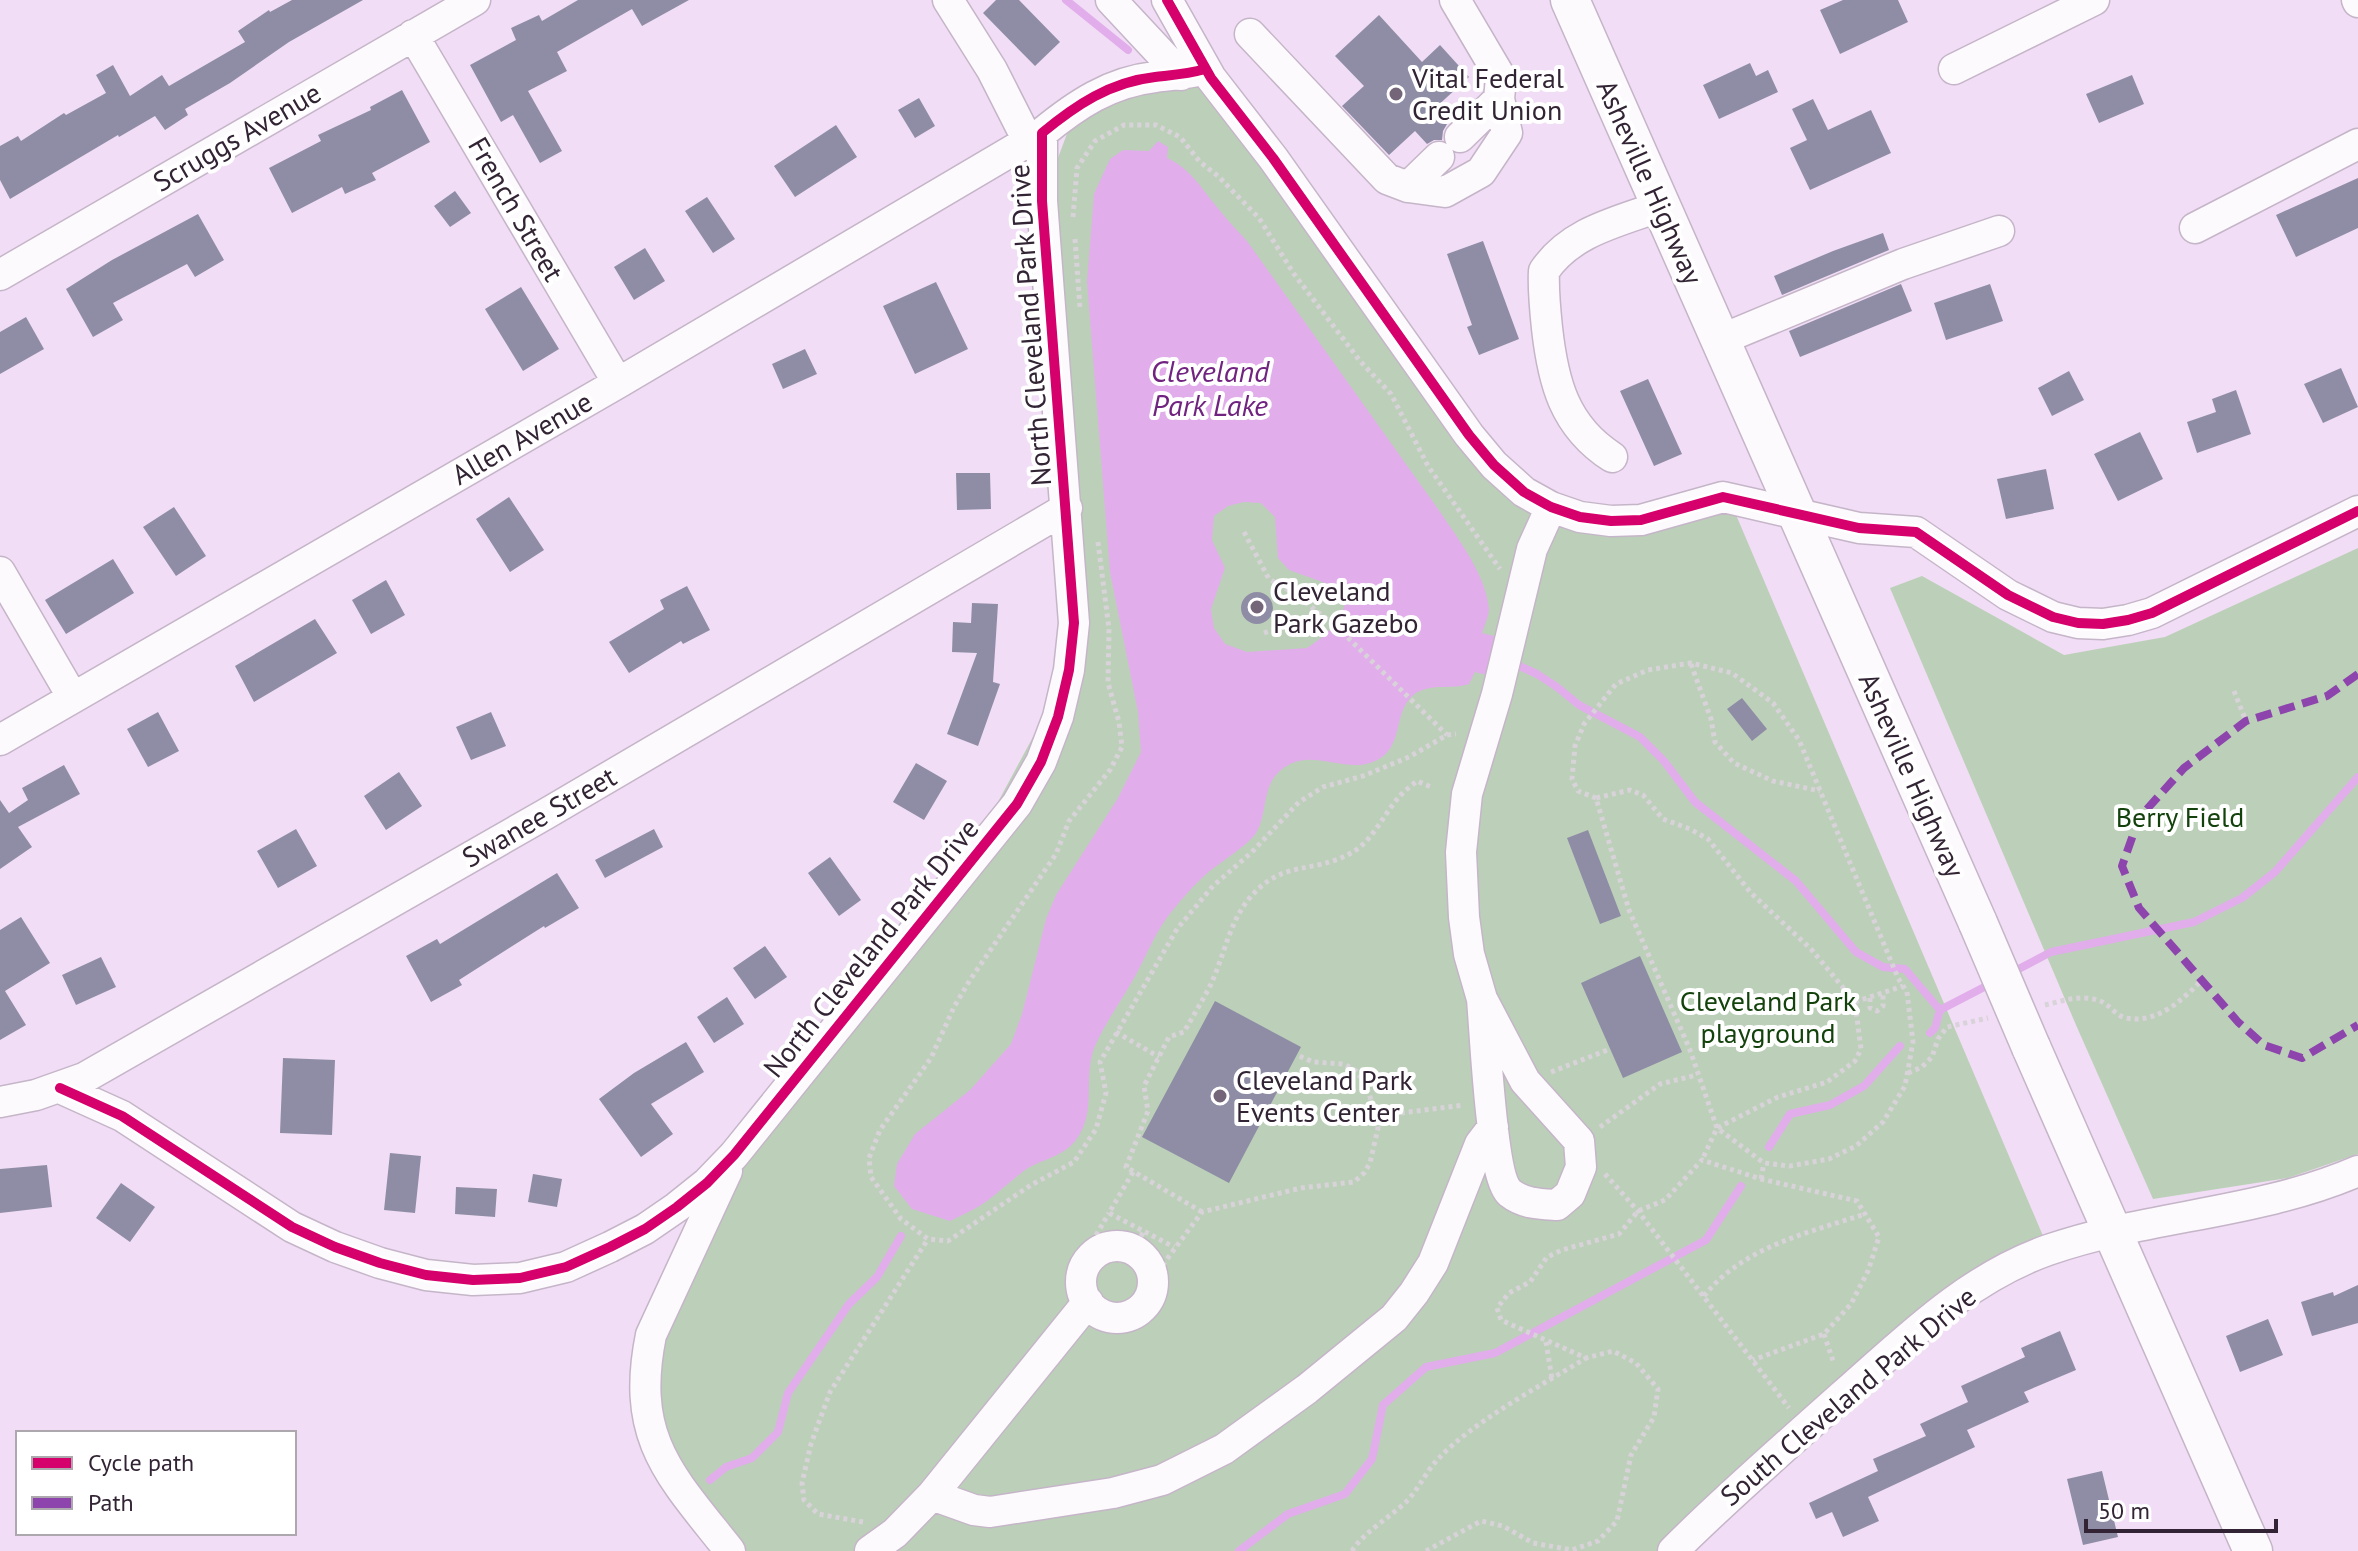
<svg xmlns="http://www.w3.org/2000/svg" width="2358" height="1551" viewBox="0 0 2358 1551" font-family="'PT Sans',sans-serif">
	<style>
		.green { fill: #bcd0b9 }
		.water { fill: #e1adeb; fill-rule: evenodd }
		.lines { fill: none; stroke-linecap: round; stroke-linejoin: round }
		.stream { stroke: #e1adeb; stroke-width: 8 }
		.building { fill: #8f8da6 }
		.minor-casing { stroke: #c5b5c8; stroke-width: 33 }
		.major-casing { stroke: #c5b5c8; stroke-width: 41 }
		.path { stroke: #d8d2d9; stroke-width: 5; stroke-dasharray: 4 4; stroke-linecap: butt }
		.minor { stroke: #fdfafe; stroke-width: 30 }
		.major { stroke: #fdfafe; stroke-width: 38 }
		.major-bridge-casing { stroke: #c5b5c8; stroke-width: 41; stroke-linecap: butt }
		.major-bridge { stroke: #fdfafe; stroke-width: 38 }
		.quiet { stroke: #8e44ad; stroke-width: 8; stroke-dasharray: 16 8; stroke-linecap: butt }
		.cycleway-casing { stroke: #fff; stroke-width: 15 }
		.cycleway { stroke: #d6006c; stroke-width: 10 }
		.poi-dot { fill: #756578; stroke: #fff; stroke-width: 3 }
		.labels { text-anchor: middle; stroke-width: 8; stroke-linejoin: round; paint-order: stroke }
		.poi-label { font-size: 28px; fill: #322434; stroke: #fff; text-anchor: start }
		.street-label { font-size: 28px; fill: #322434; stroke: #fff }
		.park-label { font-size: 28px; fill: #14420c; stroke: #fff }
		.water-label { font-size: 30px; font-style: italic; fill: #712380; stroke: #fff }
	</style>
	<rect width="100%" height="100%" fill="#f1ddf5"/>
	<path class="green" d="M1211 78 1469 435 1580 517 1728 496 2049 1250 1902 1344 1673 1551H729L648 1419 677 1277 716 1193 956 880 1069 670 1042 201 1078 104Z
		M2358 548V1154L2288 1178 2153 1199 2076 1025 1890 588 1922 576 2064 655 2165 637Z"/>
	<path class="water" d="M1158 141 1168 147 1167 158C1190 168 1202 189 1217 207 1226 219 1237 230 1247 241L1443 516C1461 543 1486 576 1489 609 1489 616 1484 626 1482 633L1494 636 1486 675 1475 672 1469 684C1451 690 1433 683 1416 693 1392 709 1405 744 1379 759 1346 778 1312 744 1281 770 1260 787 1269 816 1254 836 1242 849 1225 859 1211 870 1195 883 1178 903 1166 919 1153 937 1145 959 1134 978 1122 1000 1105 1023 1095 1046 1082 1077 1098 1111 1076 1140 1063 1157 1042 1159 1025 1170 1012 1180 1000 1191 987 1201 976 1209 962 1215 950 1221L912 1209 894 1186 897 1164 915 1134 970 1090 1011 1044 1022 1014 1046 919 1056 895 1118 798 1141 752 1138 712 1110 572 1087 282 1094 194 1110 159 1123 150 1149 151ZM1244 502 1261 503 1275 517 1278 558 1289 570 1339 588 1346 602 1339 620 1324 636 1307 648 1247 652 1225 644 1214 628 1211 609 1225 568 1212 540 1214 516 1228 506Z"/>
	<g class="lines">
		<path class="stream" d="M1066 0 1128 50
			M1491 653 1537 674 1557 687 1579 705 1640 737 1664 761 1695 802 1796 881 1856 952 1883 967 1905 969 1940 1010
			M2009 974 2051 952 2194 922 2242 898 2275 872 2358 777
			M1930 1033 1935 1028 1940 1010 1994 982
			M1769 1147 1790 1114 1830 1105 1864 1086 1900 1046
			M710 1480 726 1467 752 1458 778 1432 788 1393 849 1304 877 1277 901 1236
			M1239 1551 1288 1514 1345 1494 1372 1459 1383 1405 1426 1367 1495 1353 1706 1240 1741 1186"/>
	</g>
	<path class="building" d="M292 0H363L289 42 230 83 185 109 188 115 165 130 155 116 119 137 118 135 10 199 0 180V146L18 136 21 141 64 113 66 115 106 93 96 75 113 65 130 96 162 75 169 86 245 42 238 31 269 10 270 12Z
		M578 0H689L642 26 632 9 557 52 567 71 528 91 562 151 540 163 513 115 501 122 470 65 516 40 511 28 539 15 542 21Z
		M996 0H1019L1060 42 1035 66 983 13Z
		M1843 0H1898L1908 22 1840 54 1820 10Z
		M1379 15 1422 62 1440 45 1469 77 1434 109 1447 124 1443 131 1442 140H1434L1427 144 1415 131 1389 155 1342 106 1364 86 1335 56Z
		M1750 63 1756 76 1768 70 1778 92 1719 119 1703 85Z
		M2132 75 2144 104 2099 123 2086 94Z
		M402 90 430 142 372 173 376 180 345 194 342 187 292 213 269 168 321 141 318 135 371 110 370 107Z
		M919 98 935 126 915 138 898 110Z
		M1813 99 1828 130 1871 110 1891 153 1810 190 1790 148 1807 140 1792 109Z
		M836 125 857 157 795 197 774 166Z
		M2358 178V228L2296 257 2276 215Z
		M455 191 471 213 450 227 434 206Z
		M707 197 735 239 713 253 685 211Z
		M198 214 224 260 195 277 187 264 113 303 123 320 93 337 66 289 112 260Z
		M1883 233 1889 250 1782 295 1774 276 1833 251Z
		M1483 241 1519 339 1479 355 1467 327 1472 325 1447 254Z
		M645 248 665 281 634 300 614 267Z
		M936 282 968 349 915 374 883 306Z
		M1901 284 1912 311 1800 357 1789 331Z
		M1990 284 2003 321 1946 340 1934 303Z
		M521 287 559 349 523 371 485 309Z
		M26 317 44 349 0 374V332Z
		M805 349 817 374 783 389 772 364Z
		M2341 368 2358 407 2323 423 2304 384Z
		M2069 371 2084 400 2052 416 2038 388Z
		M1648 379 1682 454 1654 466 1620 391Z
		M2236 390 2251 434 2197 453 2187 422 2216 412 2212 399Z
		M2140 432 2163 479 2118 501 2094 454Z
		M2046 469 2054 509 2006 519 1997 479Z
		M956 473H990L991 509 957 510Z
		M509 497 544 550 510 572 476 519Z
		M174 507 206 556 176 576 143 527Z
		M113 559 134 593 66 634 45 600Z
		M386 580 405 615 371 634 352 600Z
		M687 586 710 630 683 644 681 641 629 673 609 642 664 609 660 600Z
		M1241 608a16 16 0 1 1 32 0a16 16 0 1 1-32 0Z
		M972 603 998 604 993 682 1000 684 978 746 947 734 977 653 952 652 953 622 971 623Z
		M315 619 337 653 254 702 235 666Z
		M1742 698 1767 729 1752 741 1727 709Z
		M158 712 179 751 148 767 127 729Z
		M491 712 506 746 471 760 456 727Z
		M916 763 947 781 924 820 893 802Z
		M64 765 80 794 18 827 32 847 0 869V800L9 813 28 800 22 788Z
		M399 772 422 806 386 830 364 796Z
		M296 829 317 866 278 888 257 851Z
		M654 829 663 847 605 878 595 860Z
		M1588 830 1621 916 1600 924 1567 838Z
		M830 857 861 900 839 916 808 873Z
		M557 873 579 908 545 928 544 926 459 980 462 985 431 1002 406 956 437 939 440 944Z
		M21 917 50 963 5 991 26 1025 0 1040V930Z
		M765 946 787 977 755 999 733 968Z
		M1640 956 1682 1052 1623 1078 1581 983Z
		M101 957 116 987 76 1005 62 975Z
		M727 997 744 1024 714 1043 697 1017Z
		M1215 1001 1301 1047 1229 1183 1142 1137Z
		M686 1042 704 1072 651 1104 673 1134 641 1157 599 1099 634 1073Z
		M283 1058 335 1060 332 1135 280 1133Z
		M390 1153 421 1156 415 1213 384 1210Z
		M47 1165 52 1207 0 1213V1169Z
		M533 1174 562 1179 557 1207 528 1202Z
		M121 1183 155 1207 130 1242 96 1218Z
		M456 1187 497 1189 495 1217 455 1214Z
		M2358 1285V1323L2312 1336 2301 1302 2333 1292 2334 1296Z
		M2268 1319 2283 1355 2240 1372 2226 1336Z
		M2060 1331 2076 1370 2024 1392 2029 1402 1967 1430 1975 1447 1868 1497 1879 1521 1843 1537 1832 1512 1816 1519 1809 1503 1878 1471 1873 1459 1926 1436 1920 1424 1968 1402 1961 1386 2025 1357 2021 1348Z
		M2102 1471 2118 1537 2083 1545 2067 1479Z"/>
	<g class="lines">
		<defs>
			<path id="minor" d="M948 0 992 70 1028 141
				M1111 0 1181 75
				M1167 0 1211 78 1273 158 1469 435 1494 465 1524 492 1551 507 1580 517 1611 521 1641 520 1723 497 1859 528 1916 532 2008 595 2053 617 2078 623 2103 624 2128 620 2152 613 2358 511
				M2357 0 2358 2
				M1250 34 1387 179 1408 187 1445 192 1481 172 1507 133 1499 99 1501 78 1455 0
				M413 35 618 383
				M1954 69 2094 0
				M1460 137 1499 99
				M1408 187 1439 157
				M2195 228 2358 144
				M0 275 475 0
				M1720 340 1903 264 1999 231
				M1612 457C1564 426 1553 382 1547 328 1545 309 1543 290 1544 271 1571 231 1618 222 1661 206
				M0 572 73 698
				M0 740 618 383 1042 133
				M1482 999C1485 1031 1491 1177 1510 1193 1524 1204 1540 1204 1557 1205L1570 1194 1581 1167 1579 1141 1525 1081 1482 999 1469 954 1464 917 1461 852 1467 794 1497 694 1532 549 1551 507
				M60 1088 122 1116 292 1227 335 1247 380 1263 426 1275 473 1280 520 1278 566 1267 610 1247 645 1229 677 1207 707 1183 734 1155 1017 804 1041 762 1058 717 1069 670 1074 623 1042 201V133C1076 105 1110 82 1155 77 1172 75 1188 74 1205 69
				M0 1102 36 1095 84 1078 544 815 1067 508
				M727 1171 651 1335C630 1439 670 1475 730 1551
				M1081 1282a36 36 0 1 1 72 0a36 36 0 1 1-72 0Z
				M932 1495 974 1510 990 1512 1113 1493 1162 1480 1224 1449 1307 1389 1394 1318 1414 1293 1433 1263 1480 1144 1493 1127
				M870 1551 895 1533 932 1495 1088 1302
				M1673 1551C1727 1497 1785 1447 1842 1396 1906 1340 1966 1279 2048 1250 2149 1215 2259 1214 2358 1171"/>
			<path id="major" d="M1570 0 1978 923
				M2031 1047 2253 1551"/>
		</defs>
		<use href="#minor" class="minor-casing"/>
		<use href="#major" class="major-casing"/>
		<path class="path" d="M1073 217 1077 168 1095 141 1124 125H1156L1180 137 1200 162 1218 176 1259 218 1294 274 1360 361 1391 394 1428 466 1500 569
			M1075 239 1080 309
			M1244 532 1269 579 1290 591 1335 625 1447 735
			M1098 542 1109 629 1108 683 1119 722 1122 747 1110 770 1069 821 1056 854 970 980 954 1007 931 1058 880 1130 869 1158 871 1177 901 1219 928 1239 948 1241 1031 1185 1074 1162 1096 1129 1106 1093 1100 1062 1177 929 1213 886 1252 852 1299 802 1323 787 1363 776 1409 757 1447 735 1456 734
			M1264 633 1317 613
			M1691 664 1711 719 1715 742 1734 763 1773 781 1820 791
			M2234 691 2246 721
			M1596 798 1578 791 1572 779 1575 746 1584 724 1616 684 1648 670 1691 663 1732 673 1773 703 1799 740 1898 978 1907 992 1913 1042 1905 1086 1883 1122 1856 1146 1829 1159 1790 1166 1764 1163 1717 1128 1690 1050 1629 910 1596 798 1630 790 1643 795 1663 819 1690 829 1708 839 1751 893 1811 949 1855 1002 1861 1049 1855 1061 1827 1082 1778 1097 1717 1128 1702 1160
			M1870 998V1008L1877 1011 1883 1006V994
			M1855 1002 1903 986
			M2045 1005C2062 1001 2082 994 2100 1001 2109 1004 2116 1016 2126 1018 2157 1024 2181 1001 2201 981
			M1116 1032 1159 1057
			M1551 1072 1610 1049
			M1908 1073 1922 1067 1932 1057 1938 1039 1947 1027 1988 1018
			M1377 1116 1464 1105
			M1600 1127 1660 1084 1697 1075
			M1133 1172 1109 1213 1174 1247
			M1605 1174 1638 1211 1789 1408
			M1761 1179 1764 1163
			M1202 1212 1126 1167 1148 1111 1144 1086 1169 1037 1184 1032C1193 1016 1203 1000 1211 984 1224 956 1229 924 1248 900 1282 858 1312 875 1351 853 1373 841 1383 815 1399 797 1404 791 1411 786 1417 781L1431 787
			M1100 1250 1095 1237 1109 1213
			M1133 1250 1144 1231
			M1153 1278 1202 1212 1301 1188 1354 1182 1364 1173 1370 1163 1378 1128 1377 1116 1365 1083 1356 1071 1344 1064 1313 1062 1297 1055
			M1704 1296C1743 1247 1807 1233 1865 1214
			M1824 1334 1833 1361
			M1546 1342 1552 1379
			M863 1522 818 1514 804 1500 802 1483 811 1444 830 1392 928 1239
			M1352 1551C1363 1533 1390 1517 1406 1502 1419 1489 1426 1471 1439 1458 1474 1421 1542 1385 1586 1358
			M1426 1551 1481 1521 1503 1526 1533 1543 1572 1550 1598 1541 1617 1521 1631 1455 1654 1417 1658 1389 1636 1363 1613 1351 1586 1358 1501 1320 1497 1308 1509 1293 1530 1282 1547 1257 1562 1250 1619 1234 1638 1211 1665 1200 1702 1160 1761 1179 1857 1201 1879 1237 1868 1271 1851 1304 1824 1334 1753 1360"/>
		<use href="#minor" class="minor"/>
		<use href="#major" class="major"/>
		<defs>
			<path id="major-bridge" d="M1978 923 2031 1047"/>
		</defs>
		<use href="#major-bridge" class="major-bridge-casing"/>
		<use href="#major-bridge" class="major-bridge"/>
		<path class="quiet" d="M2358 674 2327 696 2246 721 2184 768 2139 818 2122 866 2139 908 2238 1022 2264 1045 2302 1058 2358 1025"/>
		<defs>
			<path id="cycleway" d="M1167 0 1211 78 1273 158 1469 435 1494 465 1524 492 1551 507 1580 517 1611 521 1641 520 1723 497 1859 528 1916 532 2008 595 2053 617 2078 623 2103 624 2128 620 2152 613 2358 511
				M60 1088 122 1116 292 1227 335 1247 380 1263 426 1275 473 1280 520 1278 566 1267 610 1247 645 1229 677 1207 707 1183 734 1155 1017 804 1041 762 1058 717 1069 670 1074 623 1042 201V133C1076 105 1110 82 1155 77 1172 75 1188 74 1205 69"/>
		</defs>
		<use href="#cycleway" class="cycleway-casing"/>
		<use href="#cycleway" class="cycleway"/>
	</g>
	<g class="poi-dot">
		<circle cx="1396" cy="94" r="8"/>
		<circle cx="1257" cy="607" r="8"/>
		<circle cx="1220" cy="1096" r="8"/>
	</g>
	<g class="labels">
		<g class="poi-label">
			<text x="1412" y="88">Vital Federal<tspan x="1412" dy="32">Credit Union</tspan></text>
			<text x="1273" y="601">Cleveland<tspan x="1273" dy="32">Park Gazebo</tspan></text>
			<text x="1236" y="1090">Cleveland Park<tspan x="1236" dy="32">Events Center</tspan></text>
		</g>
		<g class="street-label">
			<text transform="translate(237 137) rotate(-30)" y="10">Scruggs Avenue</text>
			<text transform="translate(1650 182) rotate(66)" y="10">Asheville Highway</text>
			<text transform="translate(516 209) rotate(60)" y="10">French Street</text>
			<text transform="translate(1030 325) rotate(-94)" y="10">North Cleveland Park Drive</text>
			<text transform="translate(522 438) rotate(-30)" y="10">Allen Avenue</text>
			<text transform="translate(1912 775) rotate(66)" y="10">Asheville Highway</text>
			<text transform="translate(539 817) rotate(-30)" y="10">Swanee Street</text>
			<text transform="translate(871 948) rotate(-51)" y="10">North Cleveland Park Drive</text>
			<text transform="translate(1848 1396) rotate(-40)" y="10">South Cleveland Park Drive</text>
		</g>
		<g class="park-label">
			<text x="2180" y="827">Berry Field</text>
			<text x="1768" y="1011">Cleveland Park<tspan x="1768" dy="32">playground</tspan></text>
		</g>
		<g class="water-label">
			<text x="1210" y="382">Cleveland<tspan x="1210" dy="34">Park Lake</tspan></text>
		</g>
	</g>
	<rect x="16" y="1431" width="280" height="104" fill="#ffffff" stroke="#ada7ae" stroke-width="2"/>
	<rect x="32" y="1457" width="40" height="12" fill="#d6006c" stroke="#ada7ae" stroke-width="2"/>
	<text x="88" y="1471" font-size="24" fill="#322434">Cycle path</text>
	<rect x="32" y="1497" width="40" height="12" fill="#8e44ad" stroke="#ada7ae" stroke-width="2"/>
	<text x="88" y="1511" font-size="24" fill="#322434">Path</text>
	<path d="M2086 1519v12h190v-12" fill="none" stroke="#322434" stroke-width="4"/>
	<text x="2098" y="1519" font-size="24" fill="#322434" stroke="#ffffff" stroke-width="6" paint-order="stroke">50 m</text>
</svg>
